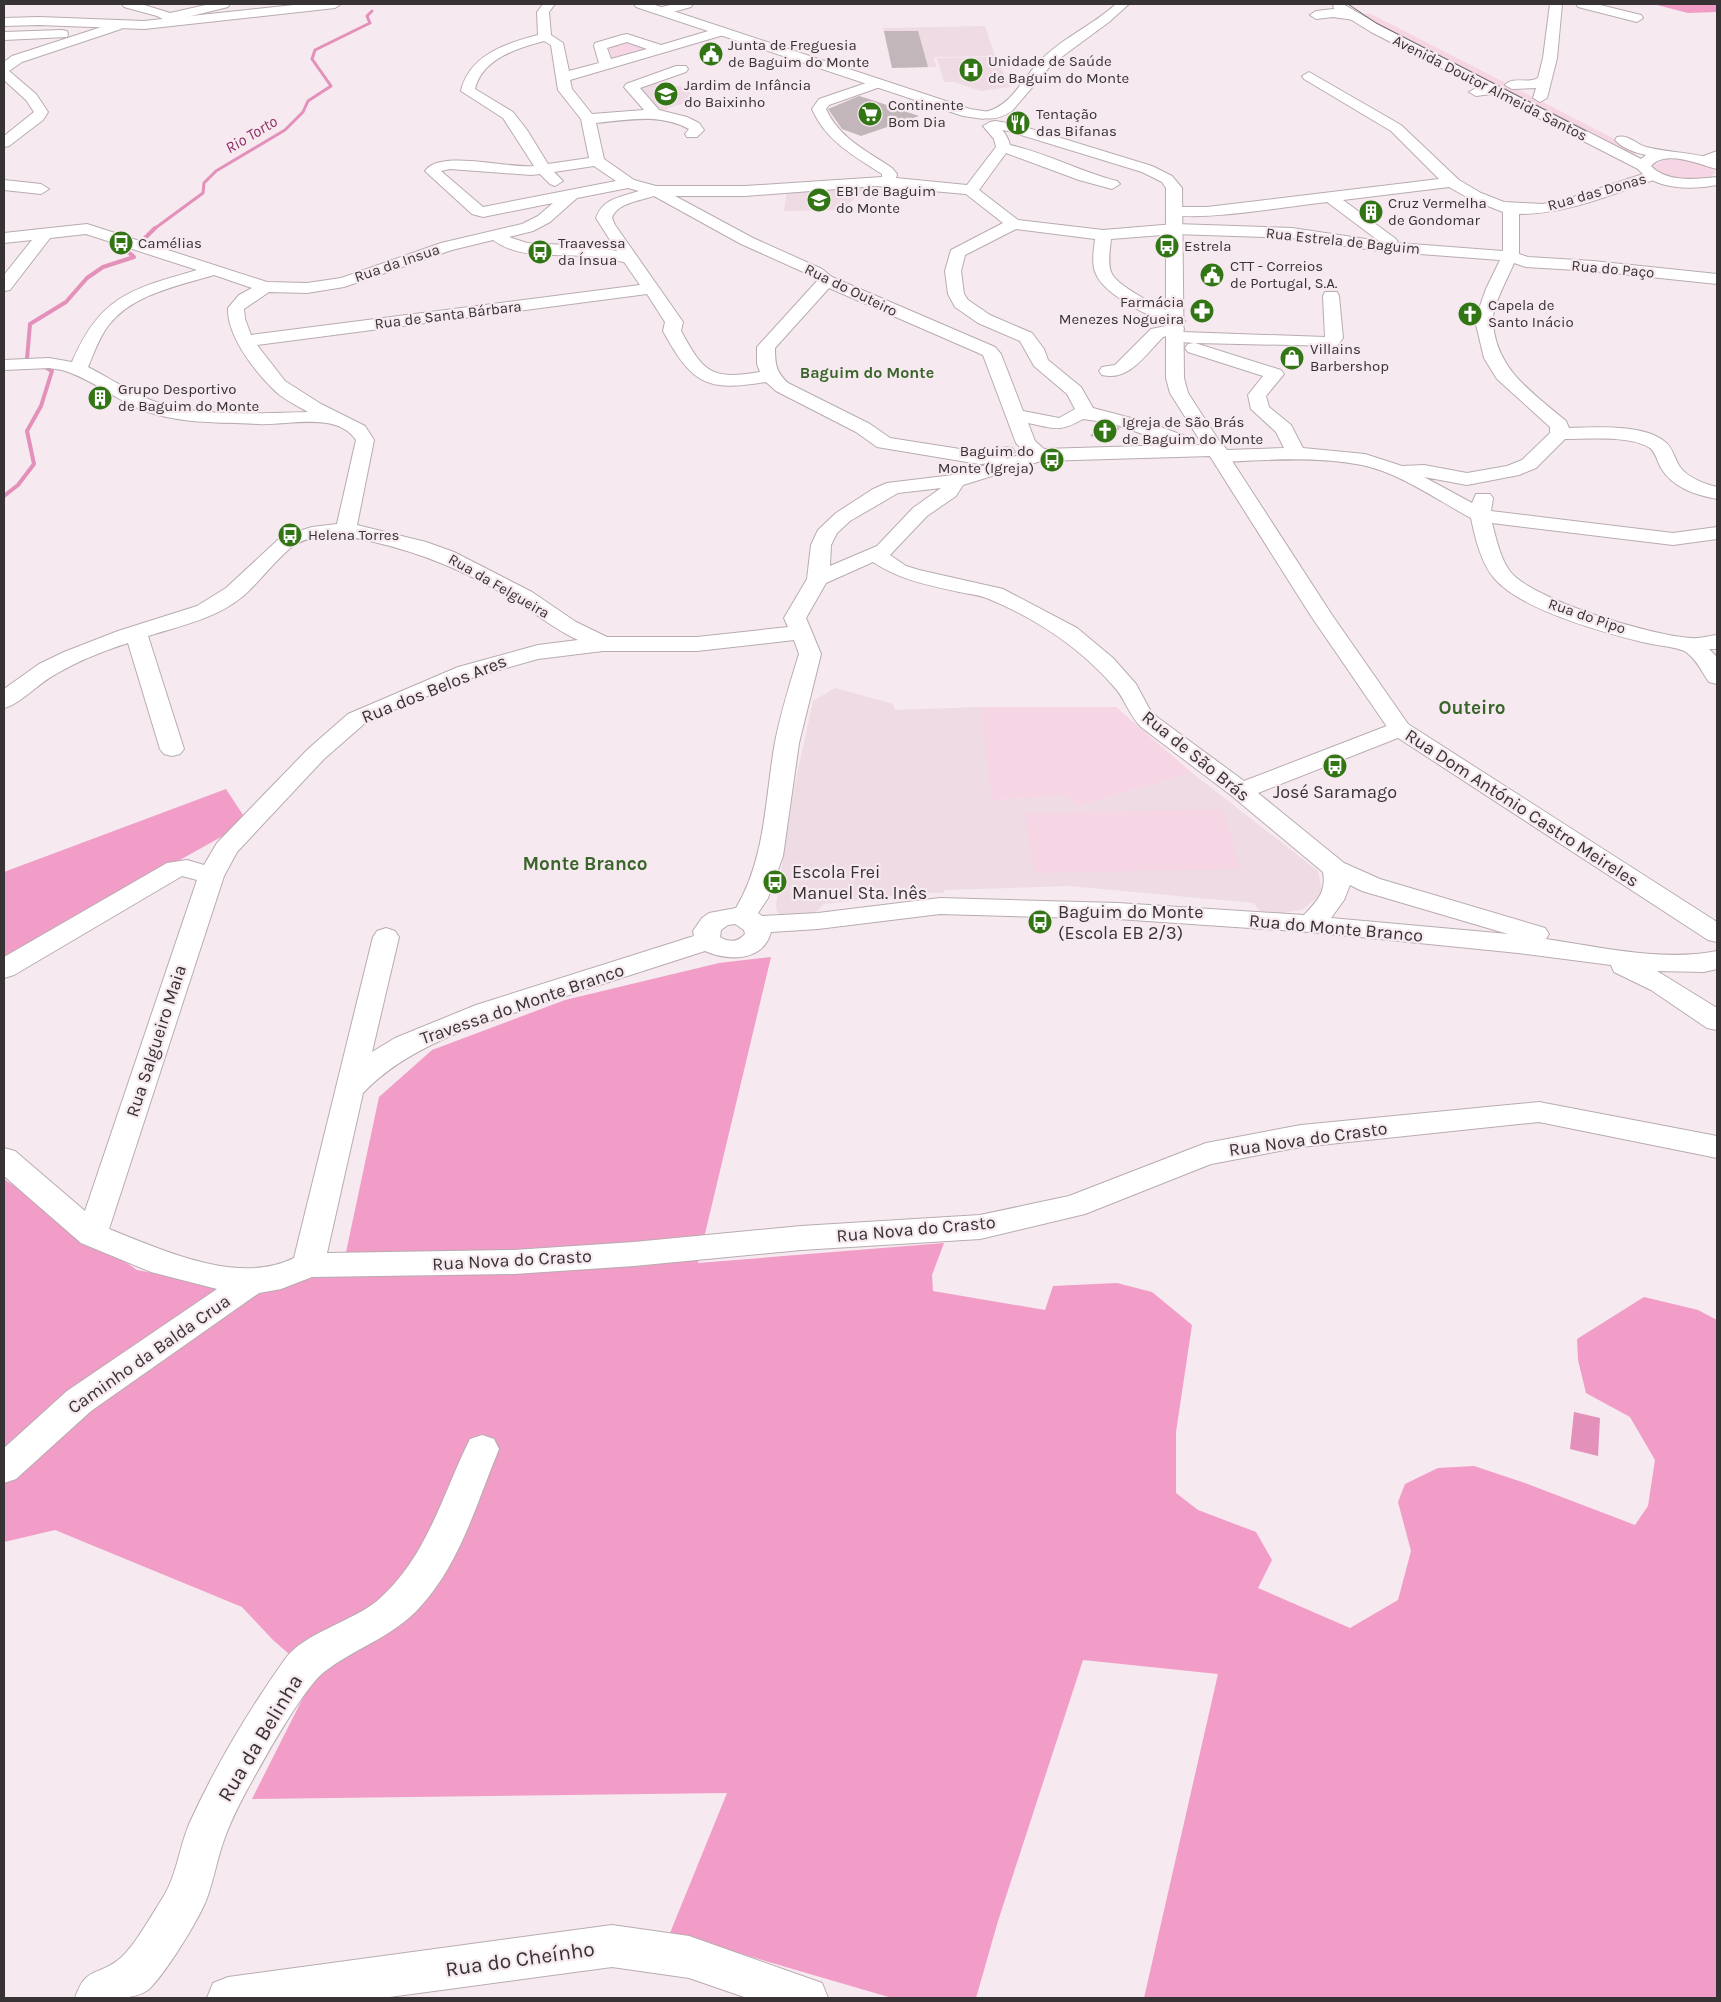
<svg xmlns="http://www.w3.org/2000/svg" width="1721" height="2002" viewBox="0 0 1721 2002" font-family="Karla,sans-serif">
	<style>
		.built { fill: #eedbe3 }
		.green { fill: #f6d5e4 }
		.forest { fill: #f19dc7 }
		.water { fill: #e390ba }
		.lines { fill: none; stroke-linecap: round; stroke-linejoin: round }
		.stream-far1 { stroke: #e390ba; stroke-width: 3 }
		.stream { stroke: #e390ba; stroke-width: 4 }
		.building { fill: #c2b6bb }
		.minor-casing { stroke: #b8acb1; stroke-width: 2 }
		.major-casing { stroke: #b8acb1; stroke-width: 2 }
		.minor { fill: #fff; fill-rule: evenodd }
		.major { fill: #fff; fill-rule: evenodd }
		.tram { stroke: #726a6e; stroke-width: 1 }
		.labels { text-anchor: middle; stroke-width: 4.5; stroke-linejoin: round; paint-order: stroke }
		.far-poi-label { font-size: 15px; fill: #373234; stroke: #f6e9ef; text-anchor: start }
		.far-street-label { font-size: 15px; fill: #373234; stroke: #f6e9ef }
		.far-water-label { font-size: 16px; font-style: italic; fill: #8e2d65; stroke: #f6e9ef }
		.far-quarter-label { font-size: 16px; font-weight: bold; fill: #39642a; stroke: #f6e9ef }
		.street-label { font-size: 18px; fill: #373234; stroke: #f6e9ef }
		.poi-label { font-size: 18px; fill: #373234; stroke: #f6e9ef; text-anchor: start }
		.neighbourhood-label { font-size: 19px; font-weight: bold; fill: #39642a; stroke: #f6e9ef }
		.near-street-label { font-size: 21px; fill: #373234; stroke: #f6e9ef }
	</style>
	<rect width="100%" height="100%" fill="#f6e9ef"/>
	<path class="built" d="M985 26 995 56 934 57 936 67 892 68 883 28Z
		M996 57 1010 87 981 91 954 82H944L937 58Z
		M651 82 684 87 695 99 664 110 654 108 638 89Z
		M870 184 842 210 784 211 787 190Z
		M835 688 893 704 895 710 980 707 993 800 1065 796 1078 807 1191 772 1318 871 1321 886 1320 895 1302 910 1271 914 1261 913 1254 903 1069 886 944 890 943 893H917L824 904 814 914 781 915 777 912 776 906 794 789 813 701Z"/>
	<path class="green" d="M1360 14H1371L1640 152 1628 156 1378 27Z
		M627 41 648 48 612 58 608 47Z
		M1664 160C1679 159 1706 158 1715 172 1708 187 1665 179 1655 169L1654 165Z
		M980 707H1116L1191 772 1078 807 1065 796 992 800Z
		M1223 809 1240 869 1034 873 1024 813Z"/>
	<path class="forest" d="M1653 4H1717V12L1688 13Z
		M226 789 243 815 230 832 4 958V872Z
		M771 957 698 1263 944 1243 932 1275 933 1291 1045 1310 1053 1286 1117 1283 1152 1292 1192 1325 1176 1432V1493L1198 1510 1256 1532 1272 1560 1258 1588 1350 1628 1398 1600 1411 1551 1398 1502 1405 1484 1438 1468 1474 1466 1525 1483 1635 1525 1648 1506 1655 1460 1630 1417 1586 1393 1578 1360 1577 1339 1644 1297 1698 1310 1717 1320V1998H1144L1218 1674 1083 1660 998 1921 976 1998H892L670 1933 727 1793 252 1799 314 1676 273 1640 242 1607 55 1530 4 1542V1179L137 1270 220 1286 291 1282 342 1271 379 1097 432 1050 565 1000 719 963Z"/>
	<path class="water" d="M1574 1412 1600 1418 1598 1456 1570 1449Z"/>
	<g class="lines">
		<path class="stream-far1" d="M154 229 203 193 204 183 216 171 285 130 303 112 308 101 331 86 312 59 315 50 370 23 367 16 372 11"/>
		<path class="stream" d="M141 242 155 228
			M27 359 30 324 66 302 87 278 103 267 134 257 125 249 133 247
			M4 496 18 485 34 464 27 431 41 406 52 371 45 367"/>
	</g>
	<path class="building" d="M884 31H918L928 67 892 68Z
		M859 96 869 99 919 116 861 136 842 129 828 109Z
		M1101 423 1111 425 1120 428 1109 440 1090 436Z"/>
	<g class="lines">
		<defs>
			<path id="minor" d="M122 4H141L170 13 210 4H230L228 7 179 19 178 24 174 25 157 16 124 7Z
				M543 4H555L549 12 551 35 563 43 569 71 599 63 594 46 595 43 622 35 627 34 661 45 722 27 728 31 727 34 570 80 572 89 592 114 644 110 624 87 626 84 676 66H686L688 69 686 72 640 88 659 110 687 117 699 123 704 130 697 137H687L685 134 689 129C659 113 628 120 596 123L604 159 634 180 656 186H745L882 177V174C854 156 826 141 812 109L819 99 878 79 885 83 883 86 829 105 826 109C839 138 867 151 892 168L897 174 896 178 967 185 996 147 994 139 983 126 990 122C1000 124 1008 136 1010 145 1047 153 1081 172 1117 181L1120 184 1112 189 1079 180 1006 153 979 190 1018 220 1103 230 1175 224 1292 228 1379 241 1327 202C1305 204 1179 225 1170 212L1178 207H1207L1439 179 1391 131 1304 79 1302 76 1309 72 1401 125 1459 180 1481 193 1504 202 1542 204 1564 200 1649 172H1659L1661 175 1659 178C1613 194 1568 214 1519 214V254L1528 257 1593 261 1717 274V284L1593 271 1526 267 1514 263C1508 278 1492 306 1493 321 1495 369 1533 393 1566 421L1569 428C1594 427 1643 424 1664 441 1673 447 1674 458 1680 467 1688 478 1705 484 1717 487V499C1696 495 1673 488 1661 468 1657 461 1656 453 1650 448 1630 435 1588 439 1565 439L1536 468 1519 475 1467 485 1424 477 1472 503 1476 494H1490L1493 498 1491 511 1673 533 1717 527V539L1673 545 1492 523C1496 538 1500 557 1509 570 1530 600 1653 636 1691 638 1699 639 1708 636 1717 635V649H1709L1717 657V684L1709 682C1701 671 1698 661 1686 652 1679 647 1653 645 1642 642 1602 632 1521 610 1494 578 1481 563 1475 537 1471 518 1437 500 1400 473 1362 465 1315 456 1268 460 1221 462L1214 460 1211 456 1041 461 963 485 956 496 927 516 890 555 906 566 919 570 1003 589 1077 628 1113 658 1136 684 1150 710 1157 717 1244 781 1392 724 1400 722 1408 724 1412 729 1408 734 1258 793 1344 863 1380 879 1545 928 1549 934 1546 939C1601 947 1662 962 1717 951V969L1704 972 1657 971 1717 1008V1030L1707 1028 1651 990 1614 972 1611 965 1518 953 1310 932 1118 919 940 914 818 929 771 932C763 962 728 961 705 951 656 967 608 982 560 998 493 1020 412 1041 363 1093L327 1253 514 1250 634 1242 801 1226 980 1215 1069 1196 1206 1143 1301 1125 1539 1102 1717 1136V1158L1539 1122 1301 1147 1211 1164 1085 1214 980 1239 801 1250 634 1266 514 1274 312 1277 281 1289 259 1293 91 1411 16 1479 4 1483V1448L67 1391 217 1289 151 1272 81 1243 4 1176V1148L15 1151 85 1211 197 880 182 876 14 975 4 978V957L167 863 187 860 204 865 217 843 308 749 348 714 458 667 538 645 578 640C556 630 538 615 517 602 472 574 426 554 374 542 351 536 320 531 296 544 280 554 258 584 242 597 215 619 180 626 148 636L184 749 180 754 172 756 164 754 160 749 128 643C103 651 78 661 56 674 40 682 19 705 4 708V689L39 664 64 652 118 631 197 606 226 588 282 536 312 527 337 524 356 440C336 411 288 426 258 424 222 422 183 424 148 412 118 402 93 379 62 370L49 368 4 370V360L49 358 72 362C101 295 132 289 197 270L86 234 50 238 10 290 4 291V275L32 240 4 243V233L87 224 267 282 307 283 341 278 441 243 522 224 538 216 553 203 483 217 472 214 425 171C440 149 509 169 534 166L503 118 461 91C469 55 507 43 538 35L537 12ZM544 41 551 45 558 90 581 119 589 158 548 164 527 130 513 112 475 89C482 59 517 48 544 41ZM627 42 647 49 611 59 607 48ZM594 166 616 181 483 207 441 171 450 169 531 175 540 174 550 184 555 186 563 181 554 172ZM876 186 966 194 1003 223 951 250 945 271 948 294 955 307 978 323 1020 341 1034 366 1067 394 1075 409 1059 418 1023 411 1001 354 995 347 832 277 822 269 753 238 675 196H745ZM1449 187 1470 199 1503 212V251L1398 243 1396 239 1343 200ZM628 188 639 191C621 197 603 198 596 218L617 251 588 246 527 243 509 237 533 231 550 222 577 198ZM654 196 741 244 810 275 817 281 757 347V364L760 372C711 380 704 373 681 331L683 322 615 225 612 218C617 203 639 201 654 196ZM1016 229 1095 239C1094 250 1091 264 1096 274 1104 295 1151 317 1171 325L1151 329 1115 365 1102 367 1099 371 1102 375C1129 382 1146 354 1163 337L1167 336 1169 341 1194 343 1188 344 1185 348 1188 352 1263 376 1248 395 1251 409 1276 432 1284 448 1227 450 1224 446 1196 445 1185 436 1150 423 1093 408 1081 387 1048 360 1044 349 1032 333 990 315 968 300 964 294 961 271 965 255ZM1175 234 1292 238 1380 251 1500 260 1486 289 1475 320 1484 358 1497 379 1550 427V433L1522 460 1507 466 1467 473 1424 465 1402 466 1365 454 1303 448 1291 425 1269 407 1266 396 1284 374 1281 370 1195 343 1337 346 1343 338 1339 296 1337 292H1325L1323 296 1325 337 1182 332 1184 329 1180 325 1185 321 1182 317C1167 311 1119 288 1112 274 1107 265 1110 249 1111 239ZM493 240C519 259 555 254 585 256 598 257 611 260 624 262L640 285 251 335 245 319 244 309 269 292 307 293 344 287 452 250ZM214 275 252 288 239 295 228 308C227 335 253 369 272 388 281 398 296 405 308 412 268 413 196 417 159 403 135 395 111 379 88 367 94 353 99 338 108 326 132 294 178 286 214 275ZM829 288 983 355 1016 443 1026 453 1006 459 1015 452 1012 448C1001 445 990 452 979 452L890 438 870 424 788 383C776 372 775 364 775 348ZM647 294 665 322 663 331C692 384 706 392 766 382L776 391 856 432 877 447 979 464 993 463 953 475 887 483 873 489 836 513 818 530 811 545 807 579 784 618 788 627 697 637H607L576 622 532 592 454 552 426 542 357 525 374 440 365 426 321 404 285 381 257 345ZM1083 419 1111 423 1174 445 1044 449 1035 441 1028 423C1054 428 1059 433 1083 419ZM941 488 913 508 877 546 830 566 831 545 837 533 850 521 898 493ZM873 562C900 580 928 585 959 592 969 594 980 595 989 599 1037 619 1082 649 1116 689 1126 701 1129 715 1141 727L1232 796 1323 872C1327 892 1316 902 1304 915L1118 903 940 898 818 913 762 916 758 913 768 898 783 856 799 743 821 654 806 618 826 583ZM794 640 799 654C790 683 781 712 775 742 765 798 766 858 736 908L709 913 702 918 693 931 694 936 476 1005 395 1038 372 1052 399 937 395 931 386 928 377 931 373 937 294 1258C238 1286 163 1250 109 1229L224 876 237 852 324 759 364 724 386 713 474 677 538 659 603 651H697ZM1350 885 1362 891 1508 934 1331 918 1344 900ZM735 924 744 930 745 934C738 942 730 943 720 937L721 930 728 925Z
				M674 4H693L691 7 662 15 656 11 658 8Z
				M1116 4H1129L1109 22 1052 64 1012 111C1004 116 995 120 985 118L983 115 985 112C1011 106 1021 81 1038 63 1060 39 1092 26 1116 4Z
				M1550 4H1562L1557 58 1547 98 1540 102 1533 98 1536 88 1512 89 1505 85C1513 76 1528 84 1538 78L1543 58Z
				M1576 4H1596L1641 15 1643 18 1637 22 1578 7Z
				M1333 9 1354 12 1360 16 1354 20 1333 17 1316 19 1310 15 1316 11Z
				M117 22 121 23 123 26 121 29 22 62 9 71 36 94 48 112 43 120 9 146 4 147V136L34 112 26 100 4 80V62L12 56Z
				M62 30 67 31 68 34 67 37 4 40V32Z
				M1494 86 1499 87 1501 90 1499 93 1476 96 1469 92 1476 88Z
				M1717 151V160L1706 164 1699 160 1701 157Z
				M4 180 41 184 49 189 41 194 4 190Z
				M482 1435 494 1439 499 1449C477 1502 460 1564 420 1607 393 1637 355 1648 324 1672 305 1687 270 1748 257 1772 245 1793 232 1817 224 1840 217 1859 214 1879 207 1898 200 1918 164 1976 148 1990 131 2002 96 1998 75 1998 86 1966 96 1977 118 1960 133 1949 151 1916 162 1899 177 1876 179 1847 190 1822 216 1765 249 1710 285 1659 304 1633 351 1622 377 1601 427 1558 442 1495 470 1439Z
				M612 1925 689 1936 822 1983 828 1998H747L689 1978 612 1967 382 1998H207L213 1983 228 1977Z"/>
			<path id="major" d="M303 4H341L335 8 144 29 39 25 4 26V18L39 17 144 21Z
				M634 4H652L970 109 989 112 991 115 984 119 963 116 636 7Z
				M1333 4H1343L1381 26 1641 159 1646 155C1636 153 1622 148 1615 140L1617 137C1628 134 1636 144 1646 147 1670 153 1694 152 1717 160V169C1700 165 1666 149 1651 166 1666 183 1697 179 1717 177V185C1692 190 1656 190 1638 169L1371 32 1334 9Z
				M995 121 1015 124 1152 166 1172 176 1182 188 1184 378 1188 393 1332 615 1408 724 1717 922V942L1708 940 1392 734 1311 616 1170 393 1166 378V188L1162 182 1142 172 1008 131 990 128 988 125 990 122Z"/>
		</defs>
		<use href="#minor" class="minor-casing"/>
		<use href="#major" class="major-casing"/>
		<use href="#minor" class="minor"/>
		<use href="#major" class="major"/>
		<path class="tram" d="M1348 4 1376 23 1586 131"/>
	</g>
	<defs>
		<symbol id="civic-disc" viewBox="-11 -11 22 22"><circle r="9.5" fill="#327514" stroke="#f6e9ef"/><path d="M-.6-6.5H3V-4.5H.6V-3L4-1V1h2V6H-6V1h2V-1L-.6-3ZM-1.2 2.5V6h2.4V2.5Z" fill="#fff"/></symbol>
		<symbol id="hospital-disc" viewBox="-11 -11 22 22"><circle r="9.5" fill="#327514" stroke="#f6e9ef"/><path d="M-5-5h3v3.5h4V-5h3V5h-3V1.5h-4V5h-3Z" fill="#fff"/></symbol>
		<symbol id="school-disc" viewBox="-11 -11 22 22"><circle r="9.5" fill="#327514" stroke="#f6e9ef"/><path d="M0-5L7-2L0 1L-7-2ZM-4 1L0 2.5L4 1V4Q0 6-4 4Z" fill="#fff"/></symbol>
		<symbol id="supermarket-disc" viewBox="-11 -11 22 22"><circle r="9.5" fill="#327514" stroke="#f6e9ef"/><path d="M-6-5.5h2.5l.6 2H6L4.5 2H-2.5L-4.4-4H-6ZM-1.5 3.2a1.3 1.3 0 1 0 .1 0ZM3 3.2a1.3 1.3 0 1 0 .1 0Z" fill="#fff"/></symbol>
		<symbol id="restaurant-disc" viewBox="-11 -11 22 22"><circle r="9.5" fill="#327514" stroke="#f6e9ef"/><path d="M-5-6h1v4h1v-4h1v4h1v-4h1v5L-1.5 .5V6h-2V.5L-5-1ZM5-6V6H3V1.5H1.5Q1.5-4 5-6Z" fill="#fff"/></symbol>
		<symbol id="building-disc" viewBox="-11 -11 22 22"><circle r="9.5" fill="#327514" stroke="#f6e9ef"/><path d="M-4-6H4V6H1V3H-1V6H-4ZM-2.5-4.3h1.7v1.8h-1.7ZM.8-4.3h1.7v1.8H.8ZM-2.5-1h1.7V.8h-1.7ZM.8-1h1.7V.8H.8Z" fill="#fff"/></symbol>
		<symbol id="bus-disc" viewBox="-11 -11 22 22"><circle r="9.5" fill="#327514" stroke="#f6e9ef"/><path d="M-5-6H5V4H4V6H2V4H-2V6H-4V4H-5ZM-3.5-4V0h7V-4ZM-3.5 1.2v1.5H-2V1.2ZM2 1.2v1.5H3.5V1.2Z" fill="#fff"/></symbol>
		<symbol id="pharmacy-disc" viewBox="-11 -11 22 22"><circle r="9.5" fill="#327514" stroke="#f6e9ef"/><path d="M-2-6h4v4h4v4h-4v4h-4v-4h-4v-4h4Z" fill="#fff"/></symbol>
		<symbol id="church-disc" viewBox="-11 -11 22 22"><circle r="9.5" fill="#327514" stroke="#f6e9ef"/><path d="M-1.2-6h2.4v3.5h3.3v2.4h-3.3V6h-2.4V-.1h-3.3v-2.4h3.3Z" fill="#fff"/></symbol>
		<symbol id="shop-disc" viewBox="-11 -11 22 22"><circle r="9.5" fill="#327514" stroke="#f6e9ef"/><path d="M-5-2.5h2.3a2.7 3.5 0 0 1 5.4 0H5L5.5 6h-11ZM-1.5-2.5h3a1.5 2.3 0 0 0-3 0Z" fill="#fff"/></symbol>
	</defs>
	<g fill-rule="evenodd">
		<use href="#civic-disc" x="697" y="40" width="28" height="28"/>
		<use href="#hospital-disc" x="957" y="56" width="28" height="28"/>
		<use href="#school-disc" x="652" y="80" width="28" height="28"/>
		<use href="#supermarket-disc" x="856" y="100" width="28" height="28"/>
		<use href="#restaurant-disc" x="1004" y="109" width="28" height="28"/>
		<use href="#school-disc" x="805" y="186" width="28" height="28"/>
		<use href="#building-disc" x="1357" y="198" width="28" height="28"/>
		<use href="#bus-disc" x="107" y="229" width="28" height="28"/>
		<use href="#bus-disc" x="1153" y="232" width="28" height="28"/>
		<use href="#bus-disc" x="526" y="238" width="28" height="28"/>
		<use href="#civic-disc" x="1198" y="261" width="28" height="28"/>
		<use href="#pharmacy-disc" x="1188" y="297" width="28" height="28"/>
		<use href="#church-disc" x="1456" y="300" width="28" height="28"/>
		<use href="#shop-disc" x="1278" y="344" width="28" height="28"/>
		<use href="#building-disc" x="86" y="384" width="28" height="28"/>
		<use href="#church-disc" x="1091" y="417" width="28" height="28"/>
		<use href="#bus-disc" x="1038" y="446" width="28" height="28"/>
		<use href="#bus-disc" x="276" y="521" width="28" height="28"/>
		<use href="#bus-disc" x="1321" y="752" width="28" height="28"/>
		<use href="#bus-disc" x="761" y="868" width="28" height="28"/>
		<use href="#bus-disc" x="1026" y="908" width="28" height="28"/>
	</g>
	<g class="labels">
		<g class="far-poi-label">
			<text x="728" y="50">Junta de Freguesia<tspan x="728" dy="17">de Baguim do Monte</tspan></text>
			<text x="988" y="66">Unidade de Saúde<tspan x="988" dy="17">de Baguim do Monte</tspan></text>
			<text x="684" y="90">Jardim de Infância<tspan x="684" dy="17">do Baixinho</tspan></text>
			<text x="888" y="110">Continente<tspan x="888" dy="17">Bom Dia</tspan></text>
			<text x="1036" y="119">Tentação<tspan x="1036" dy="17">das Bifanas</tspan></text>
			<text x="836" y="196">EB1 de Baguim<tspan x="836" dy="17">do Monte</tspan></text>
			<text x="1388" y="208">Cruz Vermelha<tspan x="1388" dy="17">de Gondomar</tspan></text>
			<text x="138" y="248">Camélias</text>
			<text x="558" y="248">Traavessa<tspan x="558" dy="17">da Ínsua</tspan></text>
			<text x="1184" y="251">Estrela</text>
			<text x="1230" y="271">CTT - Correios<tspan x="1230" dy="17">de Portugal, S.A.</tspan></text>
			<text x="1184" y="307" text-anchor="end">Farmácia<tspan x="1184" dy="17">Menezes Nogueira</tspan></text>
			<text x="1488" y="310">Capela de<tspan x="1488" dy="17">Santo Inácio</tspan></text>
			<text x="1310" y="354">Villains<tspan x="1310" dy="17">Barbershop</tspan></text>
			<text x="118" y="394">Grupo Desportivo<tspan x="118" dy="17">de Baguim do Monte</tspan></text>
			<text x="1122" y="427">Igreja de São Brás<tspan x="1122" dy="17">de Baguim do Monte</tspan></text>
			<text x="1034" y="456" text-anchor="end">Baguim do<tspan x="1034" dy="17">Monte (Igreja)</tspan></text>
			<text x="308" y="540">Helena Torres</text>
		</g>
		<g class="far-street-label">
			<text transform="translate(1490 88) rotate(27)" y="5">Avenida Doutor Almeida Santos</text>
			<text transform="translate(1597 192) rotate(-16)" y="5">Rua das Donas</text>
			<text transform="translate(1343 241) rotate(6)" y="5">Rua Estrela de Baguim</text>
			<text transform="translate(397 263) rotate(-19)" y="5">Rua da Insua</text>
			<text transform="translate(1613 269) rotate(5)" y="5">Rua do Paço</text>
			<text transform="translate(851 290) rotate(26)" y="5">Rua do Outeiro</text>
			<text transform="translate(448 315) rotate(-7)" y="5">Rua de Santa Bárbara</text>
			<text transform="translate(499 586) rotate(30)" y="5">Rua da Felgueira</text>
			<text transform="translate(1587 616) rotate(19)" y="5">Rua do Pipo</text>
		</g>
		<g class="far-water-label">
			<text transform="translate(251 134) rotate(-31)" y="6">Rio Torto</text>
		</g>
		<g class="far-quarter-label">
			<text x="867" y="378">Baguim do Monte</text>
		</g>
		<g class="street-label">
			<text transform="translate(434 689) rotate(-22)" y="6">Rua dos Belos Ares</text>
			<text transform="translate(1196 756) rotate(39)" y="6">Rua de São Brás</text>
			<text transform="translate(1522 808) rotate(33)" y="6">Rua Dom António Castro Meireles</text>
			<text transform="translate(1336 928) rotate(5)" y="6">Rua do Monte Branco</text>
			<text transform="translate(522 1004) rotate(-19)" y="6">Travessa do Monte Branco</text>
			<text transform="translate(156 1041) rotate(-72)" y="6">Rua Salgueiro Maia</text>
			<text transform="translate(1308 1139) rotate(-8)" y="6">Rua Nova do Crasto</text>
			<text transform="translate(916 1229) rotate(-5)" y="6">Rua Nova do Crasto</text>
			<text transform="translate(512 1260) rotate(-3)" y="6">Rua Nova do Crasto</text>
			<text transform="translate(149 1354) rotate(-35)" y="6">Caminho da Balda Crua</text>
		</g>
		<g class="poi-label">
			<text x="1335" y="798" text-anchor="middle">José Saramago</text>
			<text x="792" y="878">Escola Frei<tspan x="792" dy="21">Manuel Sta. Inês</tspan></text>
			<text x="1058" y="918">Baguim do Monte<tspan x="1058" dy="21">(Escola EB 2/3)</tspan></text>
		</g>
		<g class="neighbourhood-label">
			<text x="1472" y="714">Outeiro</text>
			<text x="585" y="870">Monte Branco</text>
		</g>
		<g class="near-street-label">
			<text transform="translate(260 1738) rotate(-59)" y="7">Rua da Belinha</text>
			<text transform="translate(520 1959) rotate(-8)" y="7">Rua do Cheínho</text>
		</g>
	</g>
	<rect width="1721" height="2002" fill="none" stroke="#373234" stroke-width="10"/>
</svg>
